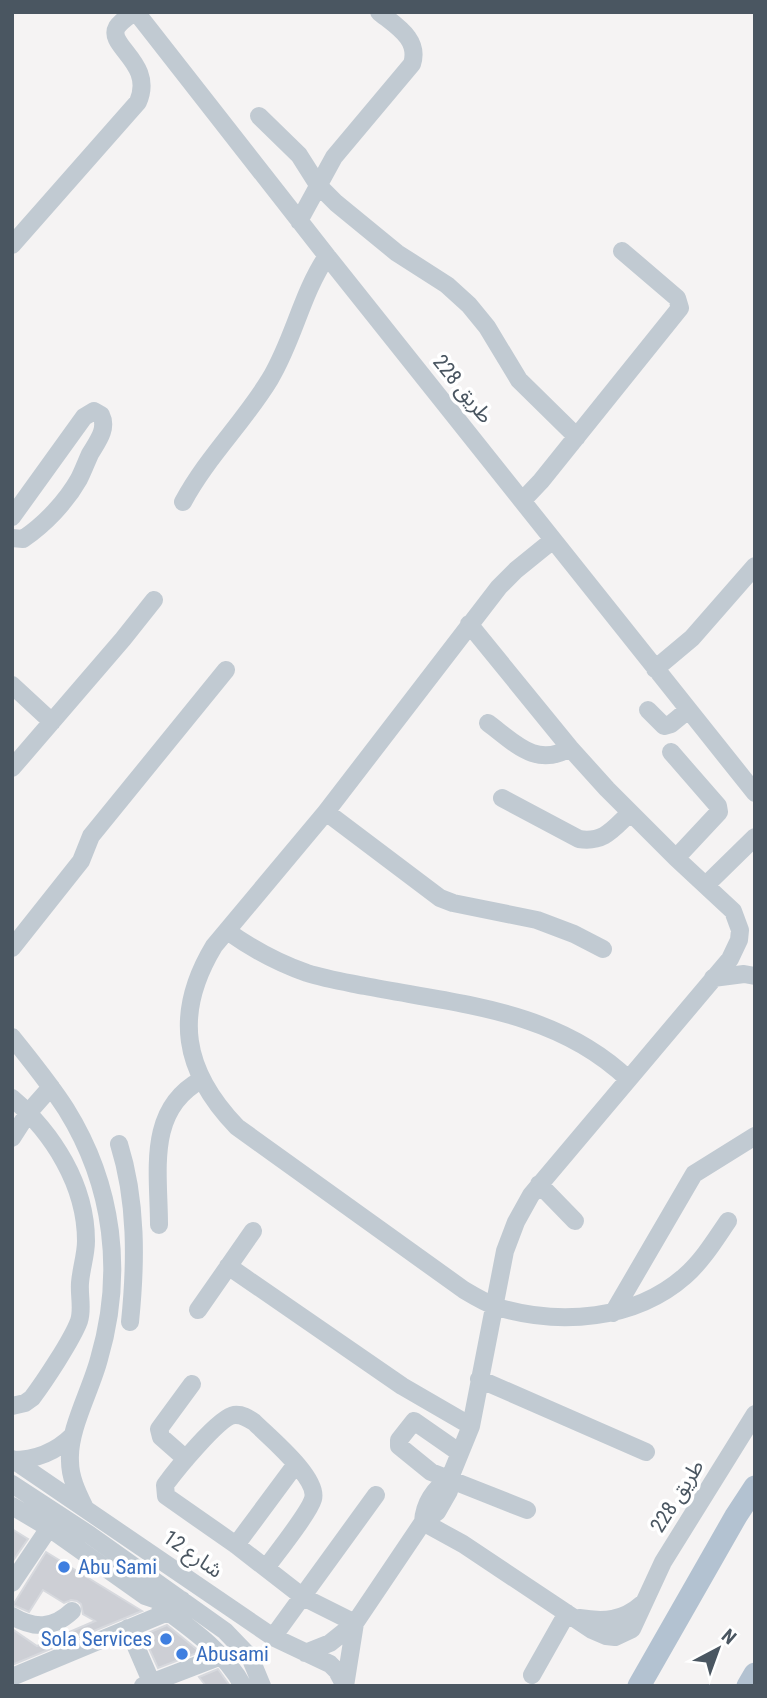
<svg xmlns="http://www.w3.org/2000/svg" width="767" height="1698" viewBox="0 0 767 1698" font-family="'Roboto Condensed','Noto Sans Arabic',sans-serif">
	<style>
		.building { fill: #cdcfd5; stroke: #d7d9de; stroke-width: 2 }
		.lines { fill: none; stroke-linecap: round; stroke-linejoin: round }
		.minor { stroke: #c1cad2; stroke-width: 18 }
		.major { stroke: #b3c2d1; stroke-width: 23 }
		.shop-dot { fill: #3f7fe0; stroke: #fff; stroke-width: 2.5 }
		.labels { text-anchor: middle; stroke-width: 7; stroke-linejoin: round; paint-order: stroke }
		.street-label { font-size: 21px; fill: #4a5661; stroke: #fff }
		.shop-label { font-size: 21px; fill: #366cbe; stroke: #fff; text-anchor: start }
	</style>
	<rect width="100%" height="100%" fill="#f5f3f3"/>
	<path class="building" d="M12 1529 28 1539 12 1562Z
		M46 1552 142 1611 12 1665V1629L37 1646 95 1621 83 1614 81 1604 77 1601 71 1600 64 1603 43 1590 29 1612 13 1605Z
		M167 1625 200 1652 158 1668 143 1635Z
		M218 1669 230 1686H206L199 1677Z"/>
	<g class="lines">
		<path class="minor" d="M136 12 327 256 755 793
			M259 116 299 155 318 185 336 203 397 253 447 285 469 305 487 327 519 380 577 437
			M299 221 334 157 412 64C420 39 396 26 379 12
			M12 245 138 102C155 63 106 46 117 27 121 21 129 16 134 12
			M523 500 541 481 680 308 677 298 622 251
			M183 502C207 457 244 422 270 379 294 339 301 295 327 256
			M12 517 84 417 94 411 101 415C108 429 97 442 90 454 86 463 83 471 79 479 66 502 45 524 23 539L12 538
			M553 540 516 570 499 587 326 812 214 946C173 1014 183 1071 237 1127L464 1290C474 1296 486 1303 497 1307 560 1326 635 1320 685 1276 703 1260 715 1240 728 1221
			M655 669 692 638 755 566
			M12 685 52 722
			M648 710 664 726 671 724 688 710
			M488 723C515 743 536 768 570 748
			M671 752 718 806 719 812 676 858
			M12 768 123 639 154 600
			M502 798 579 839C604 843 613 829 630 813
			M326 812 440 898 453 903 537 920 574 934 603 949
			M706 885 755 837
			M227 931C251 948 278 963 307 973 326 979 345 982 365 986 458 1004 556 1010 628 1079
			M12 948 81 861 91 836 226 670
			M713 978 744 974 755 976
			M12 1037C31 1061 50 1084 66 1109 114 1186 124 1274 99 1359 91 1390 68 1430 70 1461 70 1477 77 1492 84 1506
			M12 1098C53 1133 86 1185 86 1241 86 1255 81 1269 80 1283 79 1296 83 1309 79 1321 72 1340 44 1382 32 1398L25 1403 12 1406
			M12 1138 28 1113 51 1087
			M119 1144C137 1201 136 1263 130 1322
			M539 1184 575 1221
			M159 1225C159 1172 146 1110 201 1080
			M228 1266 402 1386 471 1426
			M198 1310 253 1231
			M613 1313 694 1174 755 1136
			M479 1379 646 1452
			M460 1453 414 1421 399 1440V1446L431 1472 527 1510
			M12 1459 273 1637 330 1664 337 1671 345 1686
			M186 1459 161 1437 159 1429 192 1384
			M12 1460C37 1460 56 1452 73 1435
			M12 1484 90 1535 225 1631 250 1657 262 1686
			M12 1506 49 1528 145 1596 163 1602 182 1600
			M423 1522 463 1544 592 1630 606 1636 615 1637 632 1629 663 1562 755 1414
			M423 1522C424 1504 434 1488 449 1480
			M236 1545 296 1464
			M266 1568C276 1554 309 1513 313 1499 319 1478 269 1437 254 1422 248 1418 242 1414 234 1415 219 1417 176 1470 165 1485L166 1496 236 1545 303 1597 355 1623
			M12 1583 49 1528
			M160 1606C190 1628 225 1652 243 1686
			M12 1616C34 1629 53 1629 72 1611
			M579 1618C604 1622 623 1621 642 1604
			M128 1628 153 1686
			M273 1637 376 1495
			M305 1653 330 1643 355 1623 423 1522 437 1512 449 1491V1480L471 1426 505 1251 516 1222 531 1195 730 959 739 940 740 930 733 911 676 858 607 789 570 748 469 624
			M532 1675 567 1613
			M12 1677 168 1612
			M143 1686 221 1656
			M345 1686 355 1623"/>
		<path class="major" d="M639 1686 736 1516 755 1487
			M748 1686 755 1674"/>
	</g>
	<g class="shop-dot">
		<circle cx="64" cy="1567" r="7"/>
		<circle cx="166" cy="1639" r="7"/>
		<circle cx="182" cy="1654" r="7"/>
	</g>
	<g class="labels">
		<g class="street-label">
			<text transform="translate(463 389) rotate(51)" y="7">طريق 228</text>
			<text transform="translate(677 1496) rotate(-58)" y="7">طريق 228</text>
			<text transform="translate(193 1554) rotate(35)" y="7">شارع 12</text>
		</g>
		<g class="shop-label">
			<text x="78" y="1574">Abu Sami</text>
			<text x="152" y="1646" text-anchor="end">Sola Services</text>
			<text x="196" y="1661">Abusami</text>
		</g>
	</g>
	<rect width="767" height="1698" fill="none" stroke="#4a5661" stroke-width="28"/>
	<g transform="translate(718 1649) rotate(41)" stroke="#ffffff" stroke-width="5" paint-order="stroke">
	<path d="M0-5L12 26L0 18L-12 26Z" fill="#4a5661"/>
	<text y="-10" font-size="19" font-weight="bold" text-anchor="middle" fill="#4a5661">N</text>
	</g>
</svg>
